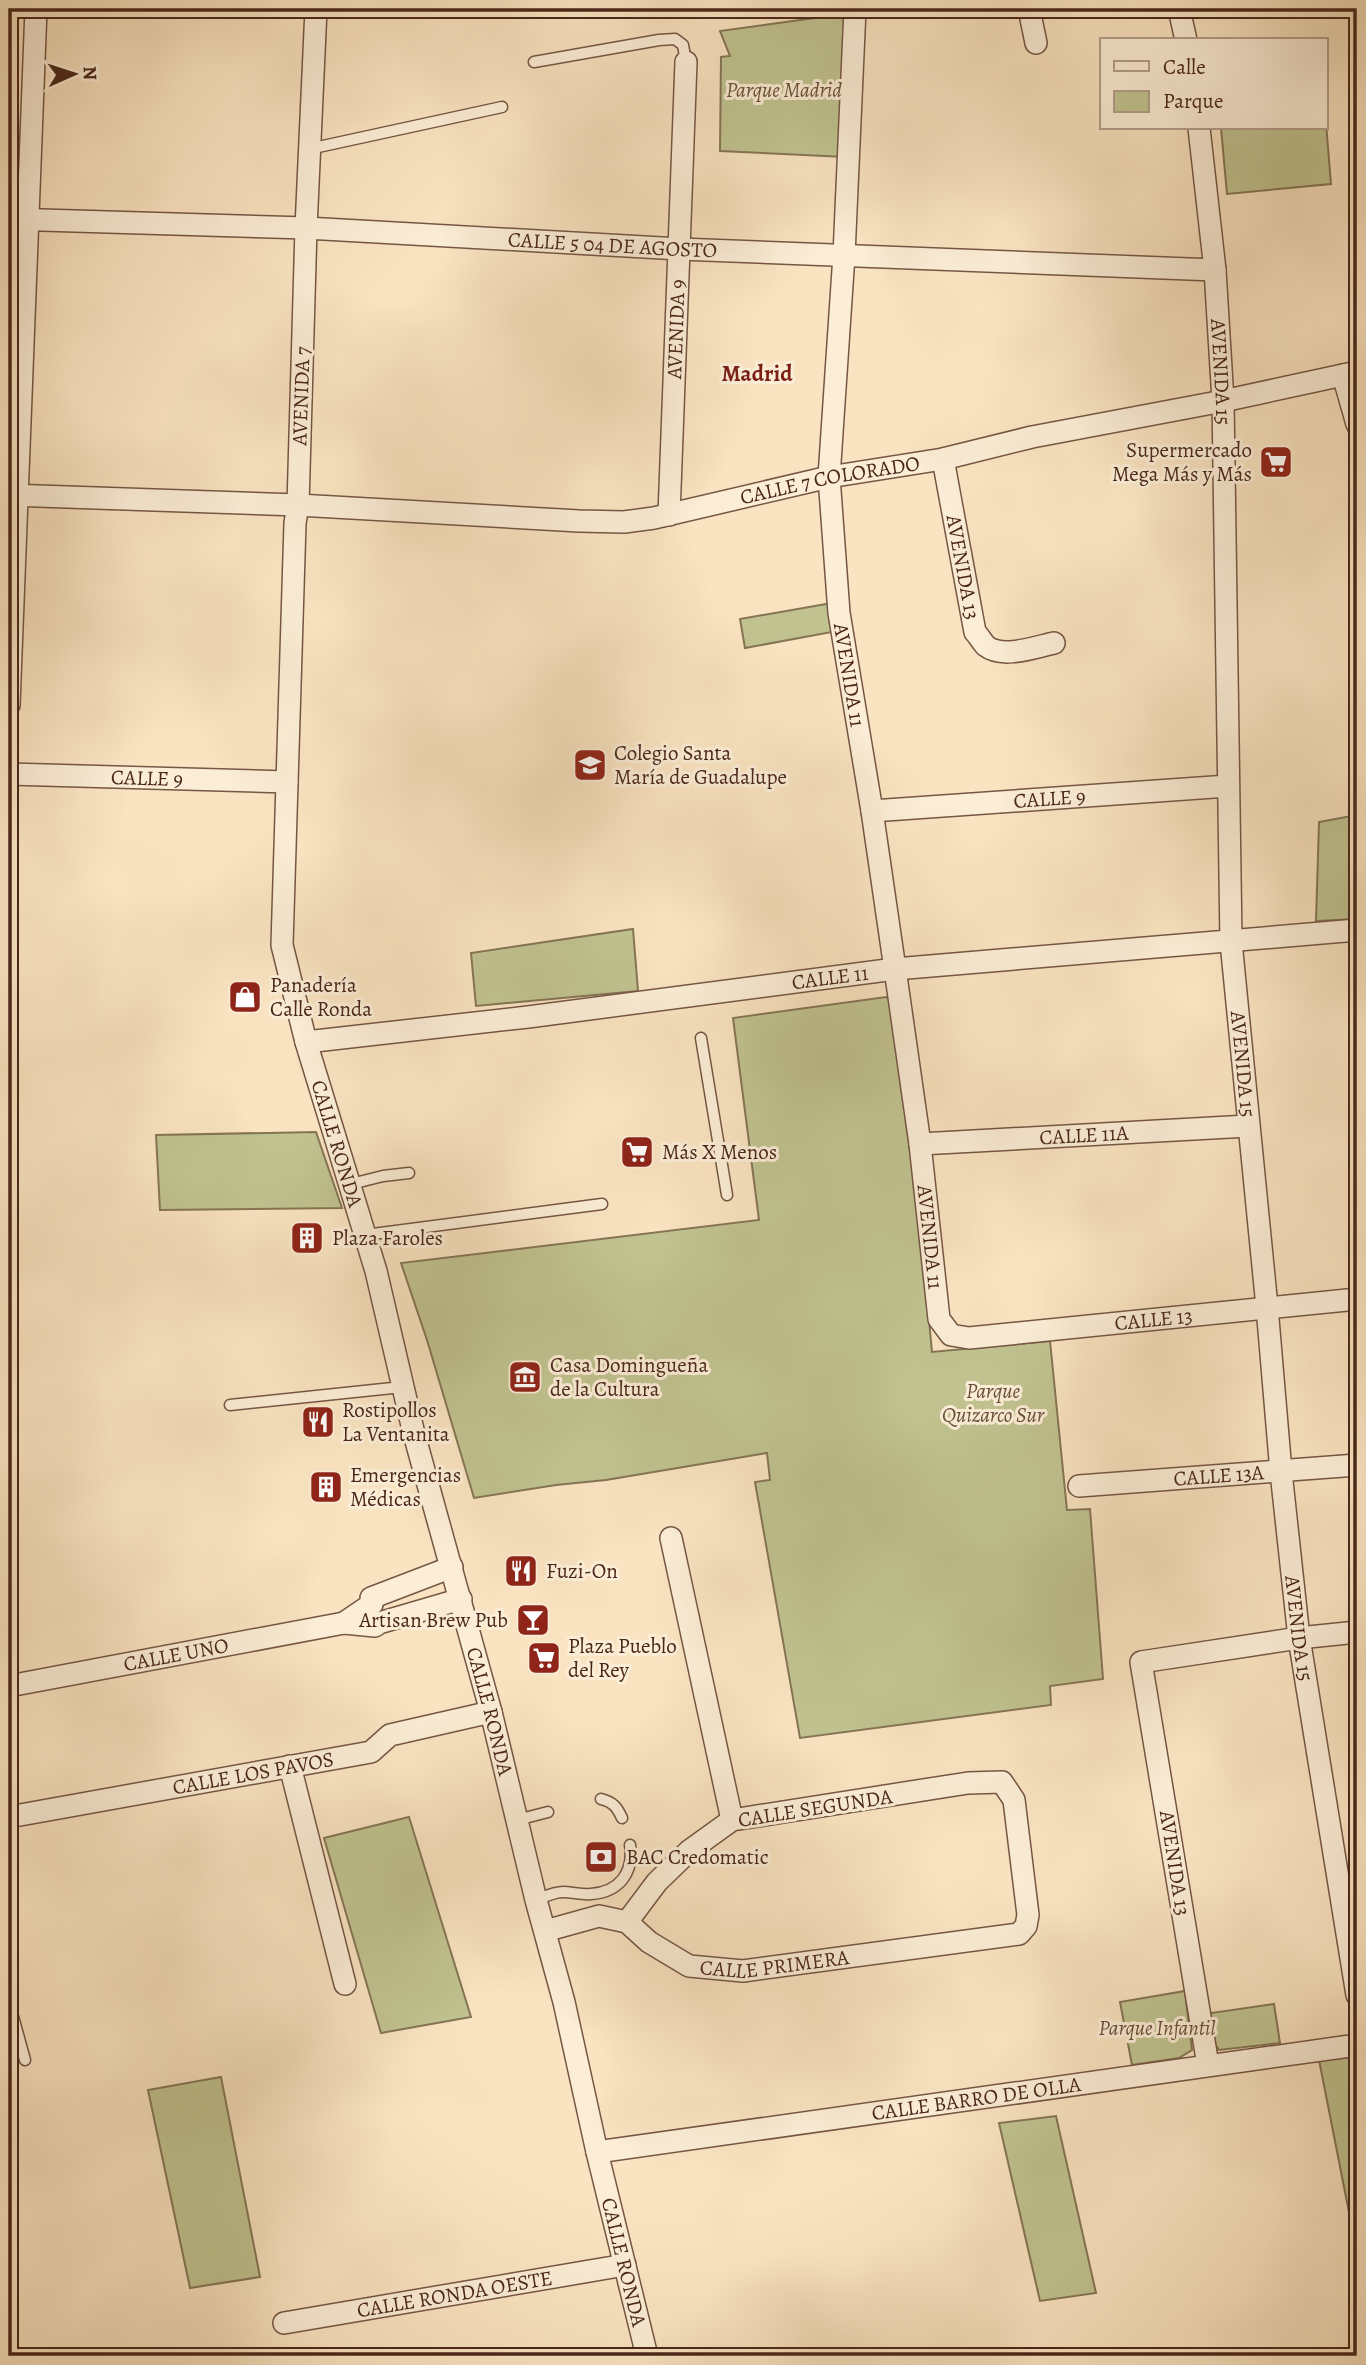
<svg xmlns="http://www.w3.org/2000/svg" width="1366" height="2365" viewBox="0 0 1366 2365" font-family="Alegreya,serif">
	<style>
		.green { fill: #c0c390; stroke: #857555; stroke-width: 2 }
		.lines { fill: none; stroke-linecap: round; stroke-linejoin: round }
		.service-casing { stroke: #765644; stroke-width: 13 }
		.minor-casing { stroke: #765644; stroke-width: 24 }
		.service { stroke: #fbedd6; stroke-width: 10 }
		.minor { stroke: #fbedd6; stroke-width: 21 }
		.labels { text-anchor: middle; stroke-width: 6; stroke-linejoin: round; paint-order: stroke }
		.park-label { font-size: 21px; font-style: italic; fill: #684e38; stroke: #fbedd6 }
		.street-label { font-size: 21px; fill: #4a271a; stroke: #fbedd6 }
		.poi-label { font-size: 21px; fill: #4a271a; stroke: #fbedd6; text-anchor: start }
		.neighbourhood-label { font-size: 23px; font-weight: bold; fill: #7a1f14; stroke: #fbedd6 }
	</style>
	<rect width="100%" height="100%" fill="#f9e3c0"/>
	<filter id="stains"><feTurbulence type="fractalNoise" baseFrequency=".00286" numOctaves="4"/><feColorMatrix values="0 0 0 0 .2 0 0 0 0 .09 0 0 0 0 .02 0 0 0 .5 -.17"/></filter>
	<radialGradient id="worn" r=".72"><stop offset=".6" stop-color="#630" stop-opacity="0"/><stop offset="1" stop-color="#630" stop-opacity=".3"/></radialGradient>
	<path class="green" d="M851 13 845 157 720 151 721 57 730 56 720 31Z
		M1326 123 1331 184 1227 194 1221 128H1326Z
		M832 603V632L745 648 740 619Z
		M1357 815V919L1316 921 1319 822Z
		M633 929 638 991 476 1006 471 953Z
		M886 997 900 1008 932 1352 1050 1341 1067 1510 1090 1509 1103 1679 1050 1686 1051 1705 800 1738 755 1482 770 1480 767 1453 606 1480 556 1485 474 1498 427 1340 401 1263 759 1220 733 1018Z
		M316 1132 342 1208 160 1210 156 1135Z
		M409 1817 471 2017 381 2033 324 1838Z
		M1185 1991 1192 2050 1179 2058 1132 2065 1120 2002Z
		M1274 2004 1280 2043 1219 2050 1212 2040 1211 2013Z
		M1357 2056V2253L1319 2060Z
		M221 2077 260 2277 190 2288 148 2090Z
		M1056 2116 1096 2293 1040 2301 999 2123Z"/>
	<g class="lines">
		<defs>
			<path id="service" d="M534 62 659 40 675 39 683 45 686 62
				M309 149 502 107
				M701 1038 727 1195
				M351 1184 383 1176 409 1173
				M365 1235 602 1204
				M230 1405 402 1387
				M601 1799C613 1802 617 1807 622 1818
				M517 1820 548 1812
				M536 1900C544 1897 554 1892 563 1892 572 1892 582 1895 591 1894 620 1892 634 1872 630 1845
				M9 2002 25 2060"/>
			<g id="minor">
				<path id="s1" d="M316 9 306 228 298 505 295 523 282 945 306 1042 376 1271 414 1434 491 1712 536 1900 564 2002 597 2152 647 2356"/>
				<path id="s2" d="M855 9 844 255 829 477 839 613 872 811 895 969 920 1144 939 1319 951 1335 969 1338 1357 1299"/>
				<path d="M1029 9 1036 43"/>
				<path d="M1179 9 1186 40"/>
				<path id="s3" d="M1199 128 1215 270 1223 401 1231 942 1267 1307 1281 1472 1299 1638 1357 1995"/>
				<path id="s4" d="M9 219 306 228 680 249 1215 270"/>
				<path d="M1343 375 1357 424"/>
				<path id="s5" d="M943 459 975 632C979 636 982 642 986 646 1003 659 1035 647 1054 643"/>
				<path id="s6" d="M9 495 298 505 579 521 624 522 654 518 829 477 943 459 1032 437 1223 401 1357 372"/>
				<path id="s7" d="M669 515 686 62"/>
				<path d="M9 705 36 9"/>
				<path id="s8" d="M9 774 287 782"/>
				<path id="s9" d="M872 811 1228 786"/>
				<path id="s10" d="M306 1042 528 1017 895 969 1357 930"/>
				<path id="s11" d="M920 1144 1248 1126"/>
				<path id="s12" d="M1079 1486 1357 1465"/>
				<path d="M671 1538 732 1820"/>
				<path d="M344 1623 372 1604 371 1598 452 1567"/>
				<path id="s13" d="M9 1686 344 1623 375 1626 379 1623 461 1599"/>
				<path d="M290 1766 345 1984"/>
				<path id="s14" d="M9 1817 371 1752 390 1735 491 1712"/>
				<path id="s15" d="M545 1931 599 1916 627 1922 649 1942 689 1966 743 1971 1019 1934 1026 1926 1028 1915 1014 1800 1002 1782 968 1783 732 1820 689 1851 657 1882 627 1922"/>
				<path d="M1208 2065 1141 1662 1299 1638 1357 1632"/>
				<path id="s16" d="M597 2152 1357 2045"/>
				<path id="s17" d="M284 2323 625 2265"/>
			</g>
		</defs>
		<use href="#service" class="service-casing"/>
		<use href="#minor" class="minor-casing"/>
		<use href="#service" class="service"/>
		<use href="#minor" class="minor"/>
	</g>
	<defs>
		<symbol id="supermarket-square" viewBox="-11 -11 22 22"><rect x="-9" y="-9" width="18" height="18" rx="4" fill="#8f2418" stroke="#fbedd6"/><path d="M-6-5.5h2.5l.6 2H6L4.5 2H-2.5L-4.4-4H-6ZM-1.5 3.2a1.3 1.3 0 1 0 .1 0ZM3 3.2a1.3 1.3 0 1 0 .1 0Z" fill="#fff"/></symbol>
		<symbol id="school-square" viewBox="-11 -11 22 22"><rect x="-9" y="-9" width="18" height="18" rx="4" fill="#8f2418" stroke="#fbedd6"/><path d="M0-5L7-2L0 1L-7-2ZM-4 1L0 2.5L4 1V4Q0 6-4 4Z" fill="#fff"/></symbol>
		<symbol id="shop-square" viewBox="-11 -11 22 22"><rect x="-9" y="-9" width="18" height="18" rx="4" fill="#8f2418" stroke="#fbedd6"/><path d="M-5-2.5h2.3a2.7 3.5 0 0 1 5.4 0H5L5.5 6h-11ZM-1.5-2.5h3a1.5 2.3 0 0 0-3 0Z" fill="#fff"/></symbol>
		<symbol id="building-square" viewBox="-11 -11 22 22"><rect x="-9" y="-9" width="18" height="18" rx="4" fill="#8f2418" stroke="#fbedd6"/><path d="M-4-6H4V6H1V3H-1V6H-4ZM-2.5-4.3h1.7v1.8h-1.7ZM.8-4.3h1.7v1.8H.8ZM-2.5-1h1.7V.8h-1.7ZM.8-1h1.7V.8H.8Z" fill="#fff"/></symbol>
		<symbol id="museum-square" viewBox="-11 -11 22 22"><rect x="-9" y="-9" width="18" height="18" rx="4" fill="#8f2418" stroke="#fbedd6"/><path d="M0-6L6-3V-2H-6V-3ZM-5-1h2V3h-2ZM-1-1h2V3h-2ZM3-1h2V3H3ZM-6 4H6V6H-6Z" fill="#fff"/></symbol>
		<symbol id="restaurant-square" viewBox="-11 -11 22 22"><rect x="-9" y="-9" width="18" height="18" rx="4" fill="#8f2418" stroke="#fbedd6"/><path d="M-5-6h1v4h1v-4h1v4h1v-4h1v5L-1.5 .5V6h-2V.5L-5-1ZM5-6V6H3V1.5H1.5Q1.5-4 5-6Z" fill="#fff"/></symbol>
		<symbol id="bar-square" viewBox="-11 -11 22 22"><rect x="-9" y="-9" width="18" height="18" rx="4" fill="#8f2418" stroke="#fbedd6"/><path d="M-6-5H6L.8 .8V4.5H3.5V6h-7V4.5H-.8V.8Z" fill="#fff"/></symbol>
		<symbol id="bank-square" viewBox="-11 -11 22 22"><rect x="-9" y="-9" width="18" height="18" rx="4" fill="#8f2418" stroke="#fbedd6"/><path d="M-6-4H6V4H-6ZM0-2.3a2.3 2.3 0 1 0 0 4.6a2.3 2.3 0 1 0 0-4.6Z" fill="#fff"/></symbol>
	</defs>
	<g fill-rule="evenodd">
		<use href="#supermarket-square" x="1257" y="443" width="38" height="38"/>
		<use href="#school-square" x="571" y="746" width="38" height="38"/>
		<use href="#shop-square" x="226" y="978" width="38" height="38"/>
		<use href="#supermarket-square" x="618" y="1133" width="38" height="38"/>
		<use href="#building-square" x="288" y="1219" width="38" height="38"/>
		<use href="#museum-square" x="506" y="1358" width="38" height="38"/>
		<use href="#restaurant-square" x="299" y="1403" width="38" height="38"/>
		<use href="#building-square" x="307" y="1468" width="38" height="38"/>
		<use href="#restaurant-square" x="502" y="1552" width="38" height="38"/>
		<use href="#bar-square" x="514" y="1601" width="38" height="38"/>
		<use href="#supermarket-square" x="525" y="1639" width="38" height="38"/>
		<use href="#bank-square" x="582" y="1838" width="38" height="38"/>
	</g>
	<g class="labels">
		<g class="park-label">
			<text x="784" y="97">Parque Madrid</text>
			<text x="993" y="1398">Parque<tspan x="993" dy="24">Quizarco Sur</tspan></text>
			<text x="1157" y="2035">Parque Infantil</text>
		</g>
		<g class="street-label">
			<text dy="7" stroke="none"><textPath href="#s4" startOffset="604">CALLE 5 04 DE AGOSTO</textPath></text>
			<text dy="7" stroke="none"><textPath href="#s7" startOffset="186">AVENIDA 9</textPath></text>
			<text dy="7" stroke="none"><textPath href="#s3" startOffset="245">AVENIDA 15</textPath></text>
			<text transform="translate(301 396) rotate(-88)" y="7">AVENIDA 7</text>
			<text dy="7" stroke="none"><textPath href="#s6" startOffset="826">CALLE 7 COLORADO</textPath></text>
			<text dy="7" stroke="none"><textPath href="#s5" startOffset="110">AVENIDA 13</textPath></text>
			<text dy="7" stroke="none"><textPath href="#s2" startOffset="668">AVENIDA 11</textPath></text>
			<text dy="7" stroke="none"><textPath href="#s8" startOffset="138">CALLE 9</textPath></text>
			<text dy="7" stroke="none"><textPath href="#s9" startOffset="178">CALLE 9</textPath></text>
			<text dy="7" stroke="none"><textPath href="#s10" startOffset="528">CALLE 11</textPath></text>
			<text dy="7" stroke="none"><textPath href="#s3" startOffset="938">AVENIDA 15</textPath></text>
			<text dy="7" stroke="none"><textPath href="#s11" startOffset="164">CALLE 11A</textPath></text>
			<text dy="7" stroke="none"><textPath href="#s1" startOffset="1143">CALLE RONDA</textPath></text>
			<text dy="7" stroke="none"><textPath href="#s2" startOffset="1236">AVENIDA 11</textPath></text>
			<text dy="7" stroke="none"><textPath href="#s2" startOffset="1542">CALLE 13</textPath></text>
			<text dy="7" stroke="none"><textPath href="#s12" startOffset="140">CALLE 13A</textPath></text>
			<text dy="7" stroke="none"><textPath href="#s3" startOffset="1505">AVENIDA 15</textPath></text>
			<text dy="7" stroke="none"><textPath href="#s13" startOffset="170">CALLE UNO</textPath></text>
			<text dy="7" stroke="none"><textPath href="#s1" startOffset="1731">CALLE RONDA</textPath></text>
			<text dy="7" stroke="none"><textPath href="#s14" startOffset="248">CALLE LOS PAVOS</textPath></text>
			<text transform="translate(815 1808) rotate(-9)" y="7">CALLE SEGUNDA</text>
			<text transform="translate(1175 1863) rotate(81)" y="7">AVENIDA 13</text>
			<text dy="7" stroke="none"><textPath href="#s15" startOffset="247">CALLE PRIMERA</textPath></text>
			<text dy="7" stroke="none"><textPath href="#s16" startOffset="383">CALLE BARRO DE OLLA</textPath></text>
			<text dy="7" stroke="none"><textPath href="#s1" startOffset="2298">CALLE RONDA</textPath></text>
			<text dy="7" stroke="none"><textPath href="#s17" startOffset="173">CALLE RONDA OESTE</textPath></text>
		</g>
		<g class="poi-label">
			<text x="1252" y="457" text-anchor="end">Supermercado<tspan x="1252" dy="24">Mega Más y Más</tspan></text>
			<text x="614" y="760">Colegio Santa<tspan x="614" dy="24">María de Guadalupe</tspan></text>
			<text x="270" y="992">Panadería<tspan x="270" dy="24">Calle Ronda</tspan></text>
			<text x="662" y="1159">Más X Menos</text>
			<text x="332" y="1245">Plaza Faroles</text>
			<text x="550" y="1372">Casa Domingueña<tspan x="550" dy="24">de la Cultura</tspan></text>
			<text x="342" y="1417">Rostipollos<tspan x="342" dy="24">La Ventanita</tspan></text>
			<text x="350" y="1482">Emergencias<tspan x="350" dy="24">Médicas</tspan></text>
			<text x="546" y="1578">Fuzi-On</text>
			<text x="508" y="1627" text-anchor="end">Artisan Brew Pub</text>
			<text x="568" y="1653">Plaza Pueblo<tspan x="568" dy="24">del Rey</tspan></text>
			<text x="626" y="1864">BAC Credomatic</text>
		</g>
		<g class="neighbourhood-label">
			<text x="757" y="381">Madrid</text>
		</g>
	</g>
	<rect width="1366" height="2365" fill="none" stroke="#f9e3c0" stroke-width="35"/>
	<rect x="10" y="10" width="1345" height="2344" fill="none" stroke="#4a271a" stroke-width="3.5"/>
	<rect x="18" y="18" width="1331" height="2330" fill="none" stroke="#4a271a" stroke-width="2"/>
	<rect x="1100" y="38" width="228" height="91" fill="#fbedd6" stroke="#b49e8b" stroke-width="2"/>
	<rect x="1114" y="61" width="35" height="10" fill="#fbedd6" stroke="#b49e8b" stroke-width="2"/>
	<text x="1163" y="74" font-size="21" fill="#4a271a">Calle</text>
	<rect x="1114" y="91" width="35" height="21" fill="#c0c390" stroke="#b49e8b" stroke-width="2"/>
	<text x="1163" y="108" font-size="21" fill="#4a271a">Parque</text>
	<g transform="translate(74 74) rotate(87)" stroke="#fbedd6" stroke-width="5" paint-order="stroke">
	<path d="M0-5L12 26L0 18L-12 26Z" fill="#4a271a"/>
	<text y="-10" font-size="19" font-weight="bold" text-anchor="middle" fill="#4a271a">N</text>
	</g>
	<rect width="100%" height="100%" filter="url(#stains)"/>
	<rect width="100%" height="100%" fill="url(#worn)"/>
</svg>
